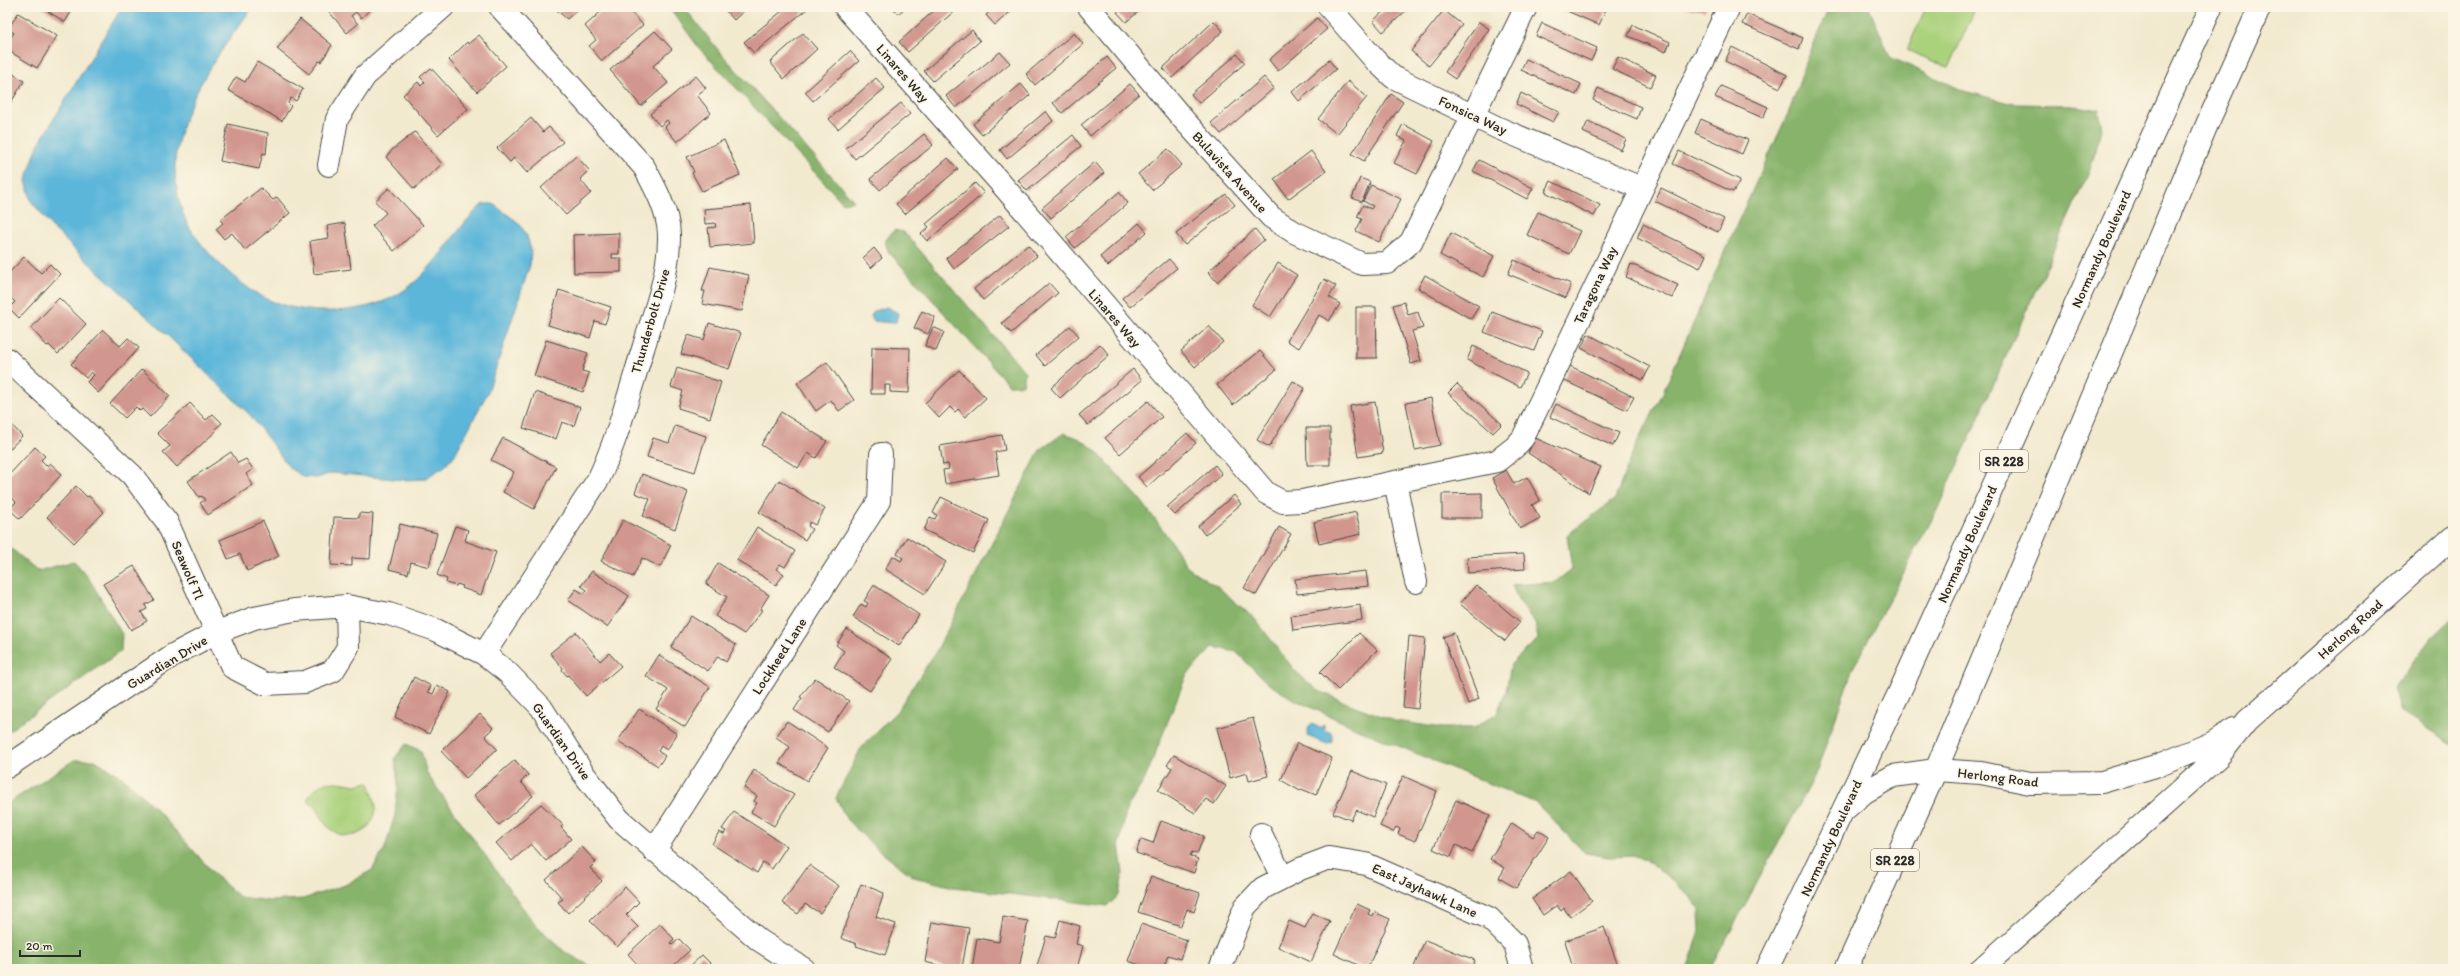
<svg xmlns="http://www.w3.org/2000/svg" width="2460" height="976" viewBox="0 0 2460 976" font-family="Itim,sans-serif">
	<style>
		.green { fill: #aad17b; stroke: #6a7e53 }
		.forest { fill: #87b36b; stroke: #596f4b }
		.water { fill: #5cb6d9; stroke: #447082 }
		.building { fill: #d1978e }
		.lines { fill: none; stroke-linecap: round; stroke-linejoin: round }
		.minor-casing { stroke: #494844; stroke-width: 24 }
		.major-casing { stroke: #494844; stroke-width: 24 }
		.minor { stroke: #fff; stroke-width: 22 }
		.major { stroke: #fff; stroke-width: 22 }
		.labels { text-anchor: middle; stroke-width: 3.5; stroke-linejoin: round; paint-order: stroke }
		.shield { fill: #fcf5e5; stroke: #6a6863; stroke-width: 1 }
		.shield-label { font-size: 13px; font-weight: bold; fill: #2b2b2b }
		.street-label { font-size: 14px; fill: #2b2b2b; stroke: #fcf5e5 }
	</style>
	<rect width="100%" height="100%" fill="#fcf5e5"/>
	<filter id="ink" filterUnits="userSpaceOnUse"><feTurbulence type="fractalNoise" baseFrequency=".025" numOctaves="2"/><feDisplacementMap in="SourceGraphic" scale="8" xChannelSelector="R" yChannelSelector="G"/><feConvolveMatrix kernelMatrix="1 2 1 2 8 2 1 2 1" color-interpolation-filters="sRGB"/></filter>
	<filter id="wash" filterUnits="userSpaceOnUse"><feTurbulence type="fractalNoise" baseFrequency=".012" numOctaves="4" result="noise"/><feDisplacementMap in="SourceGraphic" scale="16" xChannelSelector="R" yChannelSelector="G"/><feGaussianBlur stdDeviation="0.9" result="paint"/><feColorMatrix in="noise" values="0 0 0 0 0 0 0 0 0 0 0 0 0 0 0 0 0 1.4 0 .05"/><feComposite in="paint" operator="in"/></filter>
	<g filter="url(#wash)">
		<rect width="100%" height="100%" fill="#f2eacf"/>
		<path class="green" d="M1926 7H1976L1949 68 1907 50Z
			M338 782 356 785 369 782C371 790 376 801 376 808 374 832 348 845 329 828 319 819 323 810 307 800 315 786 322 782 338 782Z"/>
		<path class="forest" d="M669 7H684L719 51 854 201 843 203 699 48Z
			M1829 7H1869L1890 57 1964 91 2014 104 2072 105 2099 110 2102 130 2090 169 1938 508 1853 668 1815 776 1710 969H1687L1700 932 1699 910 1689 895 1655 866 1636 856 1609 857 1585 853 1536 803 1362 731 1293 699 1267 683 1236 652 1213 647 1186 676 1145 779 1127 808 1119 844 1123 873 1119 895 1108 906 953 887 914 877 878 850 847 820 836 798 861 748 897 711 937 650 1040 450 1064 433 1078 438 1094 449 1140 499 1171 541 1188 568 1218 587 1255 619 1295 671 1317 690 1347 703 1395 721 1442 728H1474L1497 713 1506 691 1511 664 1538 639 1535 623 1518 600 1512 585 1555 582 1572 569 1567 535 1615 499 1634 449 1662 395 1730 239 1790 109 1807 60Z
			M894 230 904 232 1025 372 1023 385H1009L888 251 885 241Z
			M7 545 38 571 74 561 88 577 122 634 121 651 7 732Z
			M2453 618V745L2401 712 2394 687 2433 637Z
			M406 744 421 751 427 774 533 922 565 952 596 969H7V804L74 760H95L125 779 156 809 217 877 240 897 270 901 303 899 345 885 372 870 385 848 395 815 398 785 395 758Z"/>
		<path class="water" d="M122 7H253C220 51 186 96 176 152 173 172 177 202 186 221 201 250 240 287 269 300 305 315 353 315 389 299 432 279 449 234 483 204H493L519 223 527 236 531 251 530 265 488 392 454 456 445 466 424 479 404 480 332 473 317 478 303 477 289 467 251 416 166 334 78 253 53 228 31 201 26 180 38 145Z
			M887 307 898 313 896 322 892 323 873 321 871 316 874 311Z
			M1312 724 1320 728 1324 725V730L1332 733V741L1327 744 1307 736 1309 726Z"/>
		<g id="blocks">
			<path class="building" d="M41 7H74L65 22Z
				M325 7H373L361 18 356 12 351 16 358 24 347 33Z
				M553 7H580L567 19Z
				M606 7H626L643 25 602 61 589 46 596 40 585 26Z
				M723 7H748L734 20Z
				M787 7 808 8 754 53 744 42Z
				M892 7H906L898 14Z
				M938 7H959L908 52 899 42Z
				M995 7H1016L995 25 986 15Z
				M1123 7H1144L1126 22 1117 12Z
				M1388 7H1410L1383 32 1373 21Z
				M1558 7H1593L1605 12 1599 25Z
				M1682 7H1706L1705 11Z
				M1444 10 1462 25 1429 66 1411 51Z
				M18 13 57 36 37 68 7 50V34L11 37 14 33 8 29Z
				M1747 14 1803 38 1799 49 1742 24Z
				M1317 18 1327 29 1278 71 1269 60Z
				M300 19 332 45 321 62 319 61 309 74 277 49Z
				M1214 21 1223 31 1172 78 1163 68Z
				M1479 22 1489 29 1455 79 1445 72Z
				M1542 23 1597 48 1591 61 1536 36Z
				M1633 25 1670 42 1666 52 1628 36Z
				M972 30 980 41 933 81 924 71Z
				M655 31 672 49 653 66 668 83 641 106 610 70Z
				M803 33 817 49 784 79 770 62Z
				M1074 33 1083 44 1035 85 1026 74Z
				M479 35 506 66 477 92 449 60 467 42 468 44Z
				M1732 47 1787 75 1780 88 1725 61Z
				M850 51 859 61 813 101 805 92Z
				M1000 52 1010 63 956 108 946 96Z
				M1237 54 1245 63 1199 103 1191 94Z
				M1107 57 1116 68 1062 113 1053 103Z
				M1618 57 1656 75 1650 87 1612 69Z
				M1526 59 1581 84 1576 95 1521 70Z
				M1329 60 1336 69 1299 101 1292 92Z
				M257 62 303 89 296 101 291 98 288 103 291 106 282 121 228 90 236 77 245 82Z
				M431 68 468 109 438 135 403 95 418 82 421 86 425 82 420 77Z
				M7 70 24 81 7 109Z
				M696 76 706 88 697 95 711 113 677 142 665 127 669 123 667 120 660 126 650 114Z
				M1264 77 1274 88 1221 134 1211 123Z
				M876 78 885 88 838 129 829 119Z
				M1348 81 1367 97 1337 134 1318 119Z
				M1021 84 1030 95 982 135 973 124Z
				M1130 84 1139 94 1090 136 1081 125Z
				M1721 86 1768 107 1763 118 1715 97Z
				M1598 88 1641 107 1637 119 1593 100Z
				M1521 93 1559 112 1553 122 1516 104Z
				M1391 94 1403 102 1364 161 1352 154Z
				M901 103 910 114 855 159 846 148Z
				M1046 111 1053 121 1007 159 1000 150Z
				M531 118 543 132 549 127 563 142 527 173 514 158 510 162 497 148Z
				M1701 119 1748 140 1742 154 1695 133Z
				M1588 121 1626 139 1621 150 1583 132Z
				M228 124 268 133 266 154 263 153 259 169 220 161Z
				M1403 124 1434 141 1417 174 1394 163 1406 141 1397 136Z
				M415 132 442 164 414 189 386 157 393 149Z
				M924 134 933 145 880 190 870 179Z
				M1073 135 1081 146 1027 191 1018 180Z
				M724 140 740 175 702 191 692 173 694 172 687 157Z
				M1168 149 1182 165 1152 190 1138 174Z
				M1311 151 1326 171 1288 199 1274 179Z
				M1679 151 1740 180 1733 192 1673 164Z
				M576 156 589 170 580 179 591 193 566 215 541 188Z
				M948 158 958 169 905 214 896 204Z
				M1479 160 1533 188 1527 199 1473 171Z
				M1095 162 1104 173 1051 218 1042 208Z
				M1360 178 1370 182 1362 202 1352 198Z
				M1551 181 1600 205 1594 216 1545 192Z
				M975 183 984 193 927 241 921 234 929 227 926 224Z
				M1371 185 1401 199 1379 242 1356 231 1362 219 1357 217 1363 205 1371 209 1373 206 1363 201Z
				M261 188 273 200 277 197 290 213 245 250 232 233 224 239 216 229 223 223 220 220Z
				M389 188 423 225 394 251 372 226 386 213 375 201Z
				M1661 188 1724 219 1718 232 1655 201Z
				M1119 192 1128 203 1075 248 1066 237Z
				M1226 194 1235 205 1185 245 1176 234Z
				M751 205 754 243 710 247 708 228 716 227 715 223 705 224 704 209Z
				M1538 212 1580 231 1569 254 1527 235Z
				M1000 215 1009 226 954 269 946 258Z
				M345 223 351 269 314 274 310 241 329 238 327 226Z
				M1139 223 1147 232 1108 266 1100 257Z
				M1643 224 1706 255 1700 268 1637 238Z
				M1255 229 1264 240 1217 282 1208 272Z
				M619 233V254H612V258H621V272L574 273 573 235Z
				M1451 233 1494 256 1483 277 1440 255Z
				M1028 245 1037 256 983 300 974 289Z
				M874 248 882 258 871 268 863 258Z
				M24 257 41 273 50 264 60 274 19 318 9 308 15 302 11 298 7 303V275Z
				M1169 259 1177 268 1130 307 1122 298Z
				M1514 260 1571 284 1566 298 1508 274Z
				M1278 263 1297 275 1270 317 1252 305Z
				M1631 264 1678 285 1672 298 1626 277Z
				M710 267 749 275 742 311 702 304 705 291H702Z
				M1425 275 1479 306 1471 319 1418 288Z
				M1324 279 1336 286 1329 297 1340 304 1329 321 1319 315 1299 348 1287 341Z
				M1049 283 1058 293 1011 333 1002 323Z
				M559 290 611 307 605 324 595 321 590 338 548 325Z
				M59 298 86 324 58 354 49 345 47 346 31 328Z
				M1404 302 1408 315 1418 312 1423 328 1412 331 1421 361 1411 364 1393 305Z
				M1356 307H1376L1377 358H1356Z
				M922 311 935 317 928 334 914 328Z
				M1492 312 1542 331 1534 351 1484 332Z
				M709 323 741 333 729 369 681 354 688 335 704 340Z
				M1070 326 1079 336 1045 366 1036 355Z
				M1209 326 1223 342 1195 367 1181 351Z
				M933 327 944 332 936 351 925 346Z
				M103 330 120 346 128 338 139 348 98 393 87 382 94 375 91 372 86 378 71 364Z
				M1588 334 1650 367 1643 380 1581 348Z
				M546 340 588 353 582 371 589 373 583 392 534 376Z
				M1100 344 1109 355 1060 398 1051 388Z
				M1473 346 1527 373 1520 387 1467 360Z
				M872 347 910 348 909 393 890 392V385H885V394H871Z
				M1260 351 1276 370 1233 405 1217 385Z
				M827 362 854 400 839 411 831 400 816 411 797 383Z
				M1570 366 1634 397 1627 410 1563 380Z
				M677 368 721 382 710 418 678 408 683 391 671 387Z
				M142 369 170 396 150 417 142 409 140 411 136 407 125 418 110 404Z
				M1133 369 1142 380 1088 425 1079 415Z
				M959 370 986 398 965 417 958 409 955 412 950 407 939 418 925 403Z
				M1293 381 1305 388 1269 447 1257 440Z
				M1457 384 1502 424 1493 433 1448 393Z
				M535 392 580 407 574 426 562 422 556 439 523 428Z
				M1431 398 1440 445 1415 450 1406 403Z
				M1148 401 1162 417 1120 454 1105 438Z
				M1375 402 1383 453 1358 457 1350 406Z
				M190 403 206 420 213 414 222 423 215 429 216 431 177 467 163 452 170 446 157 433Z
				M1556 404 1619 433 1613 446 1550 417Z
				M781 412 827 441 816 458 808 453 798 468 761 445Z
				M7 420 22 436 7 452Z
				M675 426 706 436 695 472 647 457 653 438 669 443Z
				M1306 428H1330V465H1307Z
				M1187 433 1196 443 1147 487 1138 477Z
				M1002 435 1005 450 995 452 999 475 945 484 943 470 949 469 948 464 943 465 940 446Z
				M503 438 556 467 534 509 503 492 514 472 491 460Z
				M1535 438 1601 467 1589 493 1528 453Z
				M35 447 45 456 41 460 47 466 50 463 62 474 20 519 9 509 16 502 7 493V477Z
				M231 452 238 463 246 459 253 469 246 474 253 485 208 515 200 503 205 500 202 496 199 497 188 481Z
				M1215 465 1222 474 1175 515 1167 507Z
				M1506 470 1514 484 1527 477 1540 500 1532 505 1540 518 1520 529 1492 478Z
				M642 474 688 492 675 529 643 516 650 499 635 493Z
				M779 480 825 509 815 525 810 522 808 526 812 529 805 540 759 512Z
				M76 486 87 497 89 496 104 512 74 543 47 517Z
				M1482 493V518H1442V494Z
				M1234 495 1241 504 1205 535 1198 526Z
				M941 497 989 520 973 553 924 530 930 517 935 519 937 515 933 513Z
				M1356 512 1361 534 1319 544 1314 522Z
				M359 513 373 514 370 559 352 558V566L331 565 334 517 359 518Z
				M623 520 671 545 660 567 642 558 633 577 601 561Z
				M263 521 279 556 247 571 240 554 228 559 220 540Z
				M400 524 437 533 429 567 411 562 408 574 389 569Z
				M455 526 468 530 465 541 496 552 481 595 462 588 463 586 457 584 456 586 446 583 447 579 437 575Z
				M757 527 795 551 785 567 780 564 776 569 784 574 776 585 737 560Z
				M1279 527 1291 534 1256 595 1244 588Z
				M907 537 946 562 925 594 885 569 893 556 901 561 903 558 897 554Z
				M1524 554 1525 569 1468 573 1467 557Z
				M718 563 769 595 760 609 762 610 744 634 715 616 727 597 706 584Z
				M134 566 154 600 145 605 147 609 141 612 147 621 131 630 103 584Z
				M592 571 629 596 607 627 568 600 576 589 584 594 587 590 581 586Z
				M1366 571 1368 586 1297 594 1295 579Z
				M874 585 919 615 899 646 853 617 861 604 866 607 868 603 864 601Z
				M1476 585 1520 622 1505 641 1460 604Z
				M1360 605 1362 620 1293 630 1291 616Z
				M691 616 736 645 726 662 718 656 708 671 671 647Z
				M847 629 892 659 870 691 834 667 844 651 836 645Z
				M576 632 600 661 609 653 621 666 586 696 568 675 567 676 562 670 563 668 550 653Z
				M1359 633 1377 650 1338 690 1320 672Z
				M1454 633 1479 699 1468 704 1443 637Z
				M1409 636 1425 638 1418 709 1403 707Z
				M659 655 710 687 685 727 656 709 668 690 646 676Z
				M414 677 431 686 428 692 433 694 437 685 450 692 429 734 395 717Z
				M815 678 849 701 828 732 794 710 802 698 800 697Z
				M639 709 677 734 667 750 661 746 658 751 665 756 658 766 618 741Z
				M480 714 493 728 485 736 497 749 466 778 441 751Z
				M1253 718 1268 776 1249 781 1247 773 1230 778 1217 728Z
				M787 721 828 748 807 781 779 763 790 747 776 737Z
				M1297 743 1332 758 1316 795 1301 789 1300 791 1281 780Z
				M1174 755 1226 786 1214 804 1206 799 1195 813 1158 790 1172 768 1167 765Z
				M515 760 528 775 521 782 533 796 499 825 474 795Z
				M754 770 794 795 774 826 751 812 757 803 754 801 757 796 744 788Z
				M1352 771 1386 785 1373 817 1356 810 1351 820 1333 813Z
				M1403 776 1437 791 1415 841 1398 834 1400 829 1396 827 1393 832 1380 826Z
				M1456 800 1490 815 1472 853 1456 845 1451 857 1433 849Z
				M541 804 563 825 561 827 571 839 546 861 531 844 512 861 496 843Z
				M734 812 787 846 772 869 763 862 757 873 712 844 719 832 724 834 726 831 722 829Z
				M1161 821 1204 836 1197 854 1192 852 1190 856 1198 859 1194 873 1136 853 1141 839 1153 843Z
				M1512 823 1533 837 1538 830 1549 837 1516 888 1499 878 1505 868 1490 859Z
				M582 847 596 862 590 868 602 881 568 913 558 902 563 899 546 880Z
				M809 865 839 886 820 913 805 904 798 914 782 903Z
				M1571 871 1592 901 1570 917 1564 908 1561 911 1557 905 1543 915 1532 899Z
				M1151 876 1200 893 1194 912 1187 909 1181 926 1138 912Z
				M861 884 884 893 876 917 896 924 885 955 856 946 857 944 841 938Z
				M625 887 639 902 626 915 638 927 617 947 590 921Z
				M1357 904 1370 910 1368 914 1372 916 1374 912 1390 919 1367 969 1334 954Z
				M1312 913 1330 921 1311 962 1278 947 1289 921 1305 928Z
				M1003 917 1028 921 1019 969H972L977 938 999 942Z
				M1060 920 1080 926 1076 944 1083 946 1077 969H1036L1046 936 1055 938Z
				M932 922 969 928 962 968H949L925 962Z
				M660 924 674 939 670 943 672 945 679 939 690 950 670 969H642L628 954Z
				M1141 924 1187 940 1180 959 1168 955 1163 969H1152L1128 961Z
				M1604 927 1617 963 1599 969H1575L1574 964 1572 965 1565 941Z
				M1425 940 1475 960 1471 969H1413Z
				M702 955 714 967 716 965 719 969H687Z"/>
		</g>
	</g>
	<g filter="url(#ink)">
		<use href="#blocks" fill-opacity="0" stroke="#494844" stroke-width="1"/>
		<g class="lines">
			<defs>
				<path id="minor" d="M845 7 1004 187 1266 493 1283 502 1302 501 1497 461 1515 447 1523 438 1729 7
					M1089 7 1183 119 1271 217 1294 232 1362 264 1387 263 1411 242 1526 7
					M1329 7 1375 60 1393 77 1498 128 1641 188
					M329 165 337 119 365 76 443 7
					M7 359 132 475 167 522 232 667 265 684 305 682 333 671 348 647 347 606
					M1395 482 1416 582
					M484 654 599 478C618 437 629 393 643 349 654 312 670 273 669 234 668 211 655 187 644 167L500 7
					M7 767 173 655 215 633 254 618 294 610 347 606 389 614 436 630 484 654 507 672 541 707 583 773 619 819 759 940 804 969
					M1844 810 1865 792 1893 776 1936 770 1981 773 2030 783 2102 782 2162 764 2212 743 2234 729
					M1261 834 1282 877
					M654 851 879 501 881 454
					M1220 969 1245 907 1263 888 1300 869 1329 858 1366 864 1489 918 1515 944 1522 969
					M1981 969 2219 756 2247 721 2453 537"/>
				<path id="major" d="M1767 969 1899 693 2211 7
					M1846 969 1936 770 2208 122 2260 7"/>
			</defs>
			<use href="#minor" class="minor-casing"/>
			<use href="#major" class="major-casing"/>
			<use href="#minor" class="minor"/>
			<use href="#major" class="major"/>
		</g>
	</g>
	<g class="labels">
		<g class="shield">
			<rect x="1980" y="450" width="48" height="22" rx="3"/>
			<rect x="1871" y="849" width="48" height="22" rx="3"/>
		</g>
		<g class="shield-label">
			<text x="2004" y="466">SR 228</text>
			<text x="1895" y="865">SR 228</text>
		</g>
		<g class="street-label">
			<text transform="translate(903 73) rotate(49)" y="5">Linares Way</text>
			<text transform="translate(1473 115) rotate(25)" y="5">Fonsica Way</text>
			<text transform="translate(1230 172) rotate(48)" y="5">Bulavista Avenue</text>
			<text transform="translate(2101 249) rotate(-66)" y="5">Normandy Boulevard</text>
			<text transform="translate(1595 285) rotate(-65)" y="5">Taragona Way</text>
			<text transform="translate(1115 318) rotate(49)" y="5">Linares Way</text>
			<text transform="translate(650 321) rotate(-74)" y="5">Thunderbolt Drive</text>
			<text transform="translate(1967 544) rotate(-66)" y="5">Normandy Boulevard</text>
			<text transform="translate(188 570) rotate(67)" y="5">Seawolf Tl</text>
			<text transform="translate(2350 629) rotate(-42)" y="5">Herlong Road</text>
			<text transform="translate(779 656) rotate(-57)" y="5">Lockheed Lane</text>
			<text transform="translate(167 662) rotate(-31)" y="5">Guardian Drive</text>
			<text transform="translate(562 741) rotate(55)" y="5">Guardian Drive</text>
			<text transform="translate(1998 777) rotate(7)" y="5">Herlong Road</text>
			<text transform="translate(1831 838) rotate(-65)" y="5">Normandy Boulevard</text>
			<text transform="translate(1425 890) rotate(24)" y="5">East Jayhawk Lane</text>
		</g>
	</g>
	<rect width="2460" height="976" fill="none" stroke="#fcf5e5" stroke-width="24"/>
	<path d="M20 950v6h60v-6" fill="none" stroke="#2b2b2b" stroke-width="2"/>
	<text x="26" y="950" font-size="12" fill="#2b2b2b" stroke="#fcf5e5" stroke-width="3" paint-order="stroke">20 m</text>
</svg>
